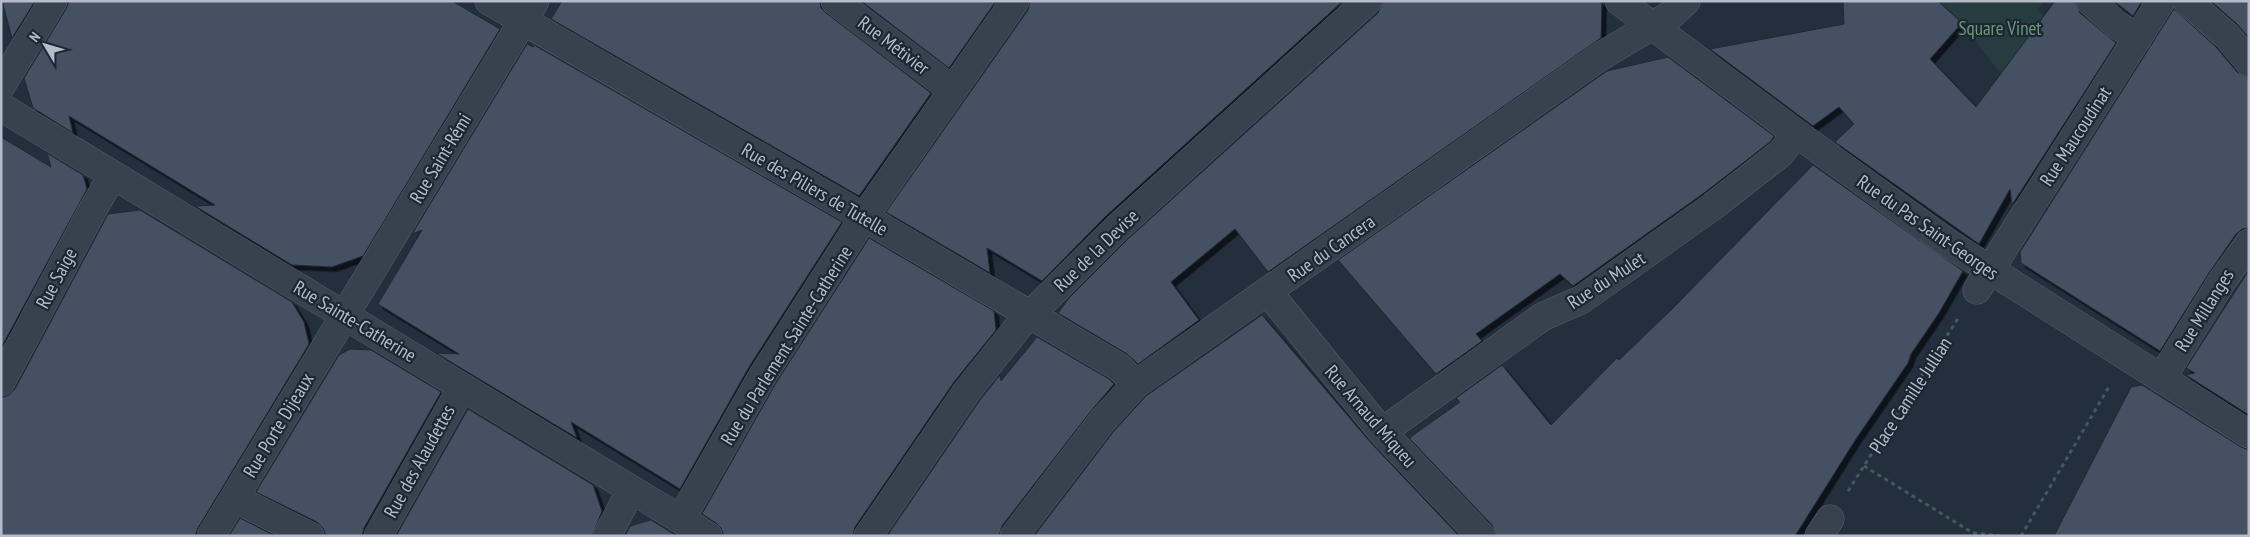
<svg xmlns="http://www.w3.org/2000/svg" width="2250" height="537" viewBox="0 0 2250 537" font-family="'PT Sans Narrow',sans-serif">
	<style>
		.green { fill: #263c3f }
		.building { fill: #455162; stroke: #1f2835; filter: url(#shadow) }
		.lines { fill: none; stroke-linecap: round; stroke-linejoin: round }
		.minor-casing { stroke: #565f6c; stroke-width: 29 }
		.path { stroke: #44595c; stroke-width: 3; stroke-dasharray: 4 4; stroke-linecap: butt }
		.minor { stroke: #38414e; stroke-width: 28 }
		.labels { text-anchor: middle; stroke-width: 4.5; stroke-linejoin: round; paint-order: stroke }
		.park-label { font-size: 19px; fill: #6b9a76; stroke: #1d2633 }
		.street-label { font-size: 19px; fill: #b4bcc9; stroke: #1d2633 }
	</style>
	<defs>
		<filter id="shadow"><feDropShadow dx="4.5" dy="4.5" stdDeviation="0" flood-color="#0009"/></filter>
	</defs>
	<rect width="100%" height="100%" fill="#242f3e"/>
	<path class="green" d="M1938 1H2044L2037 10 2044 16 2001 74 1962 23Z"/>
	<path class="building" d="M2 1H35L12 38Z
		M69 1H452L500 29 363 256 332 267 292 265 195 206 215 205 69 116 73 133 33 108 24 78 66 9Z
		M562 1H820L821 8 826 13 931 93 859 196 551 19Z
		M861 1H996L949 68Z
		M1030 1H1343L1106 216 1042 281 987 248 990 273 886 212 1028 10Z
		M1382 1H1602L1601 38 1268 272 1235 229 1171 282 1199 320 1138 364 1127 354 1058 313 1069 298 1128 239 1378 13Z
		M1843 1H1938L1962 23 1930 59 1976 107 2055 1H2075L2080 13 2116 43 2012 205 2010 189 1979 244 1835 142 1854 124 1839 107 1813 126 1710 49 1844 24Z
		M2114 1H2142L2133 16Z
		M2211 1H2249V38L2237 24Z
		M2174 9 2216 47 2237 72 2249 77V228L2242 229 2236 234 2209 273 2160 351 2021 263 2020 252Z
		M527 44 533 47 534 45 842 222 749 367 680 489 571 422 577 438 436 353 459 354 378 304 422 230 412 234Z
		M1668 57 1774 136 1770 142 1704 193 1573 286 1560 274 1476 334 1482 341 1436 374 1338 260 1607 71Z
		M1 137 51 167 47 153 83 175 87 189 1 348Z
		M1813 165 1963 271 1939 313 1911 354 1908 363 1856 439 1795 536H1496L1492 525 1410 439 1412 436 1460 402 1456 398 1502 365 1551 425 1617 358 1619 360 1673 308Z
		M140 210 292 302 304 322 309 344 198 528 195 536H1V398L9 395 15 389 108 214Z
		M869 238 994 311 996 330 954 382 855 527 853 536H724L721 528 716 523 702 514 776 383Z
		M2249 270V415L2186 375 2195 373 2186 368Z
		M1262 315 1371 443 1459 536H1034L1114 431 1146 396Z
		M1037 337 1109 379 1114 384 1090 412 1002 526 999 536H887L980 400 1000 375 1001 381Z
		M350 349 371 350 441 392 364 528 362 536H326L323 528 317 522 256 492 339 355Z
		M2142 385 2241 447 2249 450V536H2054L2131 387Z
		M468 409 593 485 602 511 592 536H396Z
		M240 518 275 536H229Z
		M651 520 677 536H625L630 526Z"/>
	<g class="lines">
		<defs>
			<path id="minor" d="M489 1 864 217 1119 367 1136 384
				M835 1 953 90
				M1619 1 1796 133 1948 243 2249 434
				M2090 1 2117 25 2138 38
				M2187 1 2227 36 2249 62
				M1 86 53 1
				M1 107 708 536
				M1977 290 2161 1
				M1268 292 1382 432 1481 536
				M2161 379 2222 281 2249 243
				M1 382 93 209 113 175
				M1382 432 1542 317 1581 300 1713 206 1781 153 1796 133
				M234 498 310 536
				M681 519 763 375 864 217 1015 1
				M211 536 535 1
				M378 536 462 387
				M607 536 631 490
				M868 536 967 391 1019 326 1117 228 1367 1
				M1014 536 1102 421 1136 384 1601 56 1672 14 1686 1
				M1819 536 1830 519"/>
		</defs>
		<use href="#minor" class="minor-casing"/>
		<path class="path" d="M1864 466 1973 533 2001 536
			M1848 491 1959 317
			M2021 536 2110 385"/>
		<use href="#minor" class="minor"/>
	</g>
	<g class="labels">
		<g class="park-label">
			<text x="2000" y="35">Square Vinet</text>
		</g>
		<g class="street-label">
			<text transform="translate(894 45) rotate(37)" y="7">Rue Métivier</text>
			<text transform="translate(2075 136) rotate(-57)" y="7">Rue Maucoudinat</text>
			<text transform="translate(440 158) rotate(-59)" y="7">Rue Saint-Rémi</text>
			<text transform="translate(815 189) rotate(30)" y="7">Rue des Piliers de Tutelle</text>
			<text transform="translate(1928 227) rotate(35)" y="7">Rue du Pas Saint-Georges</text>
			<text transform="translate(1331 248) rotate(-35)" y="7">Rue du Cancera</text>
			<text transform="translate(1096 250) rotate(-44)" y="7">Rue de la Devise</text>
			<text transform="translate(56 278) rotate(-62)" y="7">Rue Saige</text>
			<text transform="translate(1606 280) rotate(-33)" y="7">Rue du Mulet</text>
			<text transform="translate(2204 310) rotate(-58)" y="7">Rue Millanges</text>
			<text transform="translate(355 321) rotate(31)" y="7">Rue Sainte-Catherine</text>
			<text transform="translate(786 345) rotate(-58)" y="7">Rue du Parlement Sainte-Catherine</text>
			<text transform="translate(1910 395) rotate(-57)" y="7">Place Camille Jullian</text>
			<text transform="translate(1371 416) rotate(49)" y="7">Rue Arnaud Miqueu</text>
			<text transform="translate(278 425) rotate(-59)" y="7">Rue Porte Dijeaux</text>
			<text transform="translate(419 461) rotate(-61)" y="7">Rue des Alaudettes</text>
		</g>
	</g>
	<rect width="2250" height="537" fill="none" stroke="#b4bcc9" stroke-width="5"/>
	<g transform="translate(45 45) rotate(308)" stroke="#1d2633" stroke-width="4" paint-order="stroke">
	<path d="M0-4L9 19L0 12L-9 19Z" fill="#b4bcc9"/>
	<text y="-8" font-size="14" font-weight="bold" text-anchor="middle" fill="#b4bcc9">N</text>
	</g>
</svg>
